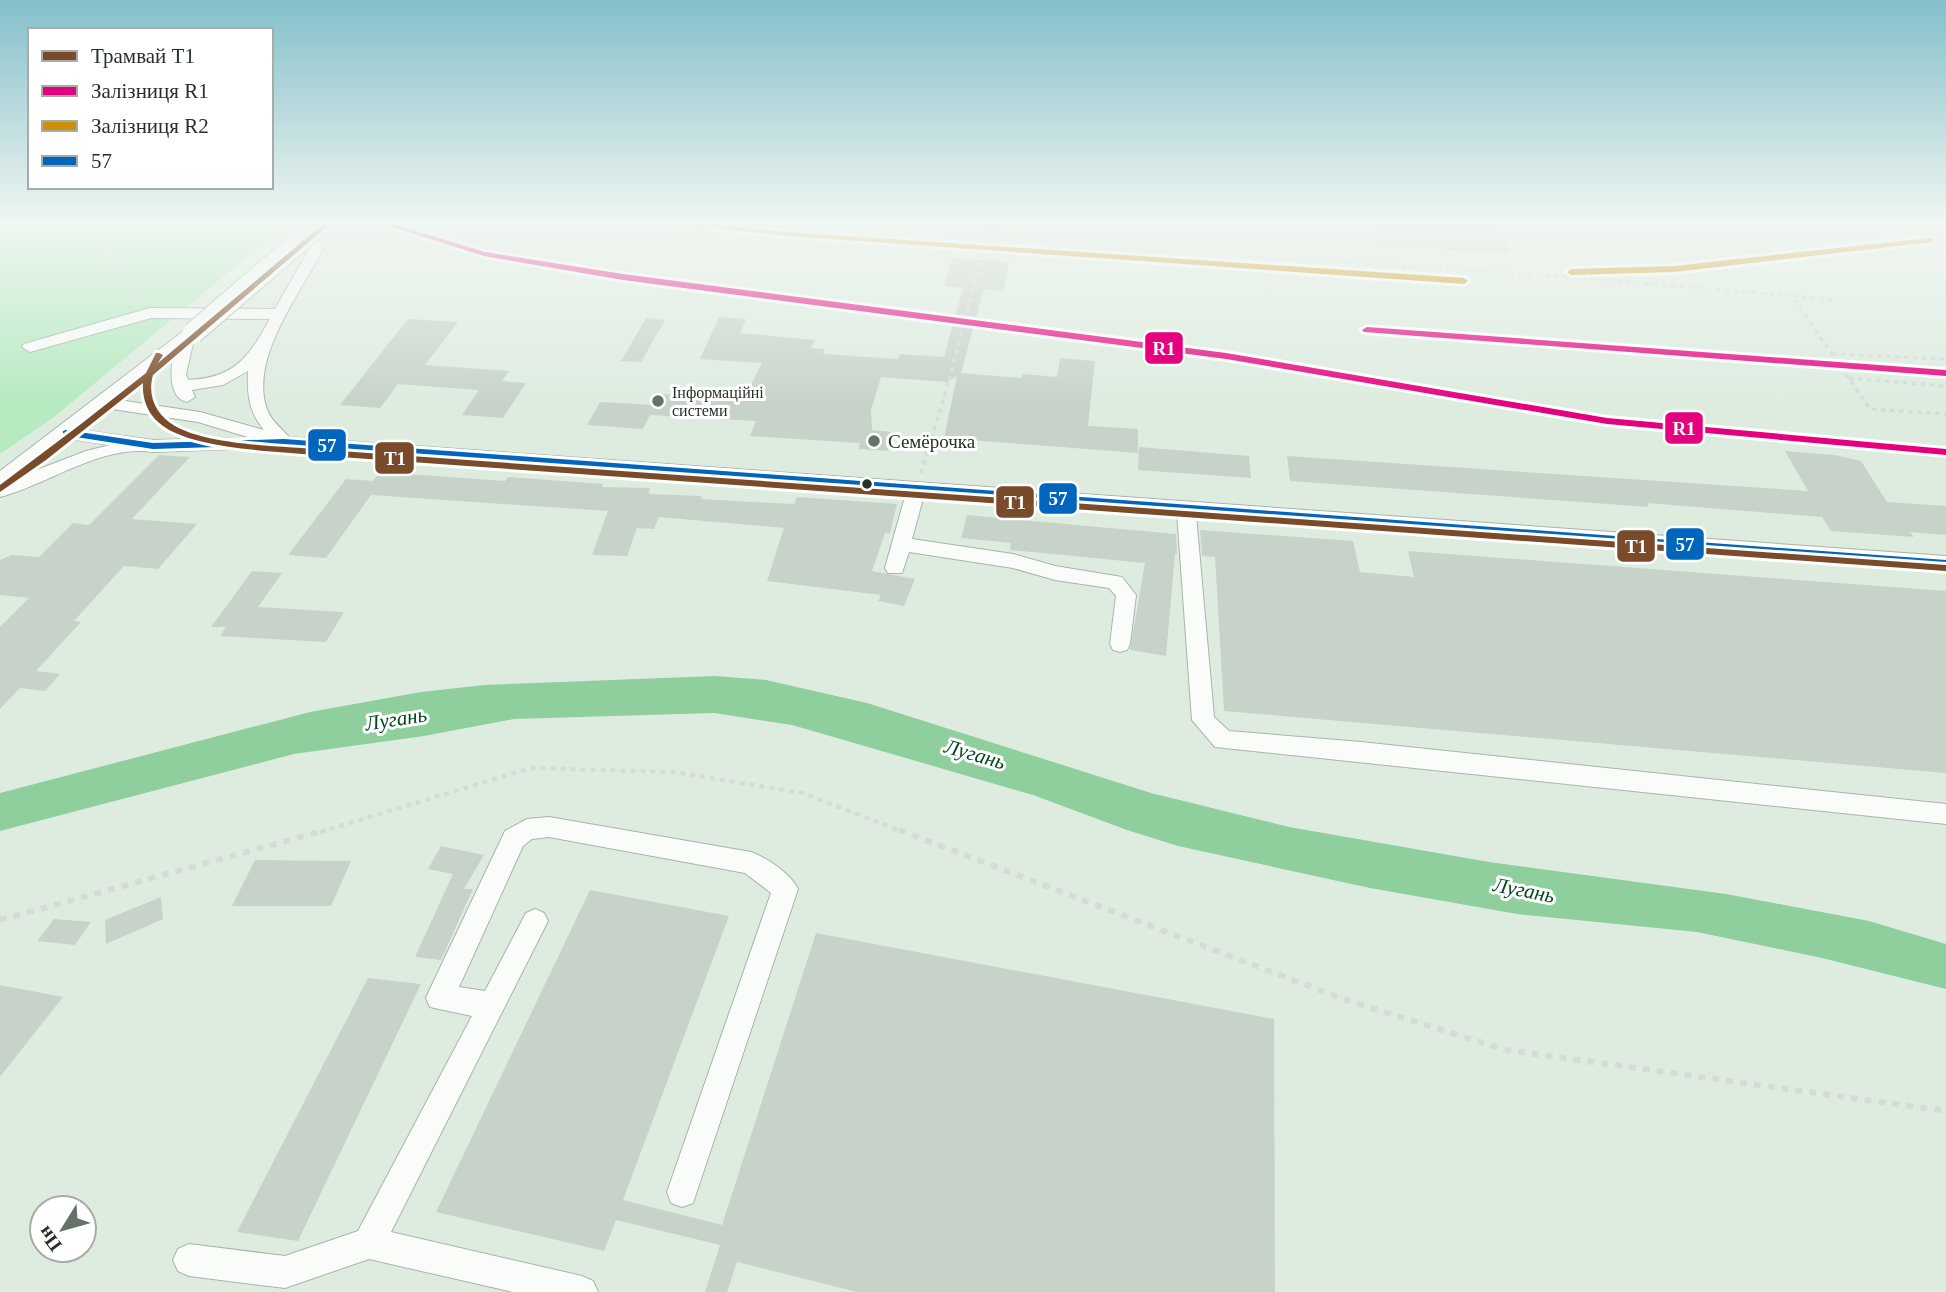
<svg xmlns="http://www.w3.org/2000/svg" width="1946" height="1292" viewBox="0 0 1946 1292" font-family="'Times New Roman',serif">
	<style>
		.green { fill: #b6eac1 }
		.water { fill: #8fcf9e }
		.building { fill: #c7d3c9 }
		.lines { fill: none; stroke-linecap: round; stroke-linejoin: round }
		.minor-casing { stroke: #a9b4ab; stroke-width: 2 }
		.major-casing { stroke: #a9b4ab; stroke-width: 2 }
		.path-far2 { stroke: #d7dbd8; stroke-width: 3.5; stroke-dasharray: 4.5 4.5; stroke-linecap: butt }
		.path-far1 { stroke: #d7dbd8; stroke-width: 4.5; stroke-dasharray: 5 5; stroke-linecap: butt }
		.path { stroke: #d7dbd8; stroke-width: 6; stroke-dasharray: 7 7; stroke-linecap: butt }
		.minor { fill: #fafcfa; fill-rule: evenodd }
		.major { fill: #fafcfa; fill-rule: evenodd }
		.major-bridge-casing { stroke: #a9b4ab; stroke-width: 23; stroke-linecap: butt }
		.path-bridge { stroke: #d7dbd8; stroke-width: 3.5; stroke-dasharray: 4.5 4.5; stroke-linecap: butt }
		.major-bridge { stroke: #fafcfa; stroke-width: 21 }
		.bus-1-casing { stroke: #fff; stroke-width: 6 }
		.bus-1 { fill: #0065bd; fill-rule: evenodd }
		.rail-1-casing { stroke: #fff; stroke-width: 6 }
		.rail-2-casing { stroke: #fff; stroke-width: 6 }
		.rail-1 { fill: #e5007d; fill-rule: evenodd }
		.rail-2 { fill: #cd8e08; fill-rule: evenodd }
		.tram-1-casing { stroke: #fff; stroke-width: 6 }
		.tram-1 { fill: #7a4b2a; fill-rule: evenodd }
		.poi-dot { fill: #667268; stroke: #fff; stroke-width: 2.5 }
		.bus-dot { fill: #263028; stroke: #fff; stroke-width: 2.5 }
		.labels { text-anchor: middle; stroke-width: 6; stroke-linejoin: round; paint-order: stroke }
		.far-poi-label { font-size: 16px; fill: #263028; stroke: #fff; text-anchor: start }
		.poi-label { font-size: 19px; fill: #263028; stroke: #fff; text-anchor: start }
		.water-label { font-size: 21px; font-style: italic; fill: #04471f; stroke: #fff }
		.line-badge { stroke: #fff; stroke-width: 2.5 }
		.badge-label { font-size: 19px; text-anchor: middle; font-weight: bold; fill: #fff }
	</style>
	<rect width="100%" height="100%" fill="#deece0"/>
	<path class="green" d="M0 224H268L276 233 54 417 0 454Z"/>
	<path class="water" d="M715 676 766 680 867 703 1151 793 1289 827 1489 862 1726 894 1869 921 1946 944V989L1822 958 1697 932 1517 914 1370 888 1178 846 1127 830 1033 795 792 725 714 713 514 719 424 736 294 754 0 831V793L310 712 421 692 484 685Z"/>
	<path class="building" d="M974 224H1014L989 246Z
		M1369 224H1500L1510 253 1378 246Z
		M952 258 1009 262 1003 291 984 289 961 373 1022 378 1023 374 1057 377 1060 358 1095 361 1088 426 1138 429V453L944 438 957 376 947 382 881 377 871 410 872 430 893 432 888 451 858 449 860 443 750 436 756 421 650 415 661 394 744 399 762 363 700 359 719 317 746 319 740 333 815 340 811 348 825 349 823 354 898 359 900 354 944 357 963 288 944 286Z
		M646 318 665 320 641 362 621 361Z
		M408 319 458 322 425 365 509 371 502 381 526 383 503 418 462 415 479 390 398 384 380 408 340 405Z
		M600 402 655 405 643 429 587 425Z
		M1139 447 1249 456 1251 478 1138 470Z
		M1785 451 1835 455 1861 461 1887 502 1946 506V535L1910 532 1914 537 1831 531 1822 517 1647 503 1649 507 1290 481 1287 456 1808 491Z
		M159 455 190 457 132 519 197 524 158 569 124 566 74 621 81 622 36 671 60 674 45 691 20 688 0 709V627L29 598 0 595V560L12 555 39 557 73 523 89 525Z
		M380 472 505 481 508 477 603 484 602 487 650 488 649 494 702 496 701 499 794 504 797 497 897 504 890 533H885L872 571 915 579 904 606 878 601 881 595 767 581 784 528 659 517 654 529 637 528 627 556 592 555 608 511 371 495 326 558 288 555 346 479 373 481Z
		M967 515 1176 534 1177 554H1175L1166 656 1130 650 1145 563 1010 550 1011 543 961 538Z
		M1200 530 1353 541 1360 572 1414 577 1408 551 1946 591V773L1224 711 1215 557 1202 556Z
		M252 571 282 573 258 607 344 612 326 642 220 636 226 627H211Z
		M441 846 484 855 464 889H473L441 960 415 957 453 874 428 869Z
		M255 860 351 861 331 906H232Z
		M590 890 729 916 623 1200 722 1225 816 933 1274 1019 1275 1292H857L737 1262 727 1292H705L720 1245 616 1220 604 1251 436 1212Z
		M161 897 163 919 106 944 105 920Z
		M54 919 91 922 75 945 37 941Z
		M368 978 421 984 298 1241 237 1232Z
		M0 985 63 997 0 1077Z"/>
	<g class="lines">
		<defs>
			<path id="minor" d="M291 224H305L321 243 322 251C300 294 247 361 268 412 272 421 282 429 289 437L1946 556V570L1196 515 1214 717 1229 731 1361 742 1946 804V824L1215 747 1192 720 1177 513 924 495 912 539 1013 554 1055 566 1122 577 1136 595 1130 644 1127 650 1120 652 1113 650 1110 644 1116 596 1109 588 1055 580 1013 568 909 552 902 573H888L885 568 906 493 284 447 153 452C102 444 49 484 0 497V484L86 451 110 445 60 437 57 433 66 428 153 440 251 438 198 422 99 407 97 403 99 399 105 398 200 412 264 430C249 412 247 395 248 371L223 385 192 390 195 397 187 402C163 396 172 351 180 336L186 334 194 339 186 374 188 380C236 378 249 356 270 319L151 318 30 352 22 347 24 344 150 308 275 309 308 251 307 244Z
				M549 817 751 852C767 858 791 874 798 889L693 1203 682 1207 671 1203 667 1192 771 893 745 873 549 837 532 839 523 846 459 987 485 991 526 913 535 909 544 913 548 921 391 1232 582 1276 593 1281 598 1292H513L369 1259 285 1288 189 1276 178 1271 173 1260 178 1249 189 1244 285 1256 358 1231 472 1016 430 1007 426 998 430 989 505 831 527 819Z"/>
			<path id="major" d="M193 327 200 329 203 333 200 337 9 489 0 491V471L186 329Z"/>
		</defs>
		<use href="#minor" class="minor-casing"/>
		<use href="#major" class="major-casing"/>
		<path class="path-far2" d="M84 224 142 302
			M938 224 975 236 1244 250 1253 256 1570 277 1792 296 1870 409 1946 414
			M0 233 32 224
			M1793 296 1836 300
			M1832 354 1946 359
			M1849 378 1946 386
			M921 473 949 380"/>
		<path class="path-far1" d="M320 832 531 768 674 772 802 793 904 832"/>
		<path class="path" d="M899 830 1343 999 1506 1050 1946 1111
			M0 920 326 830"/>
		<use href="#minor" class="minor"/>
		<use href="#major" class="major"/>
		<defs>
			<path id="major-bridge" d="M193 333 320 224"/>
		</defs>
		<use href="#major-bridge" class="major-bridge-casing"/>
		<path class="path-bridge" d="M949 380 987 235"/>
		<use href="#major-bridge" class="major-bridge"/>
		<defs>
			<path id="bus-1" d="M66 430 153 443 284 439 1946 560V566L284 445 153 449 63 435V431Z"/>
		</defs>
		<use href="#bus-1" class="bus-1-casing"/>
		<use href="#bus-1" class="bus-1"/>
		<defs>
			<path id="rail-1" d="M382 224H393L485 252 623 274 1226 353 1607 418 1946 449V455L1607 424 1226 359 623 280 484 256Z
				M1367 327 1946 370V376L1364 332 1362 330Z"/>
			<path id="rail-2" d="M689 224H711L788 232 1464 278 1468 281 1464 284 788 236 693 226Z
				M1929 238H1932V242L1674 272 1571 275 1567 272 1571 269 1674 266Z"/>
		</defs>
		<use href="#rail-1" class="rail-1-casing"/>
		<use href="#rail-2" class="rail-2-casing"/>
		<use href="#rail-1" class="rail-1"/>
		<use href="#rail-2" class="rail-2"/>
		<defs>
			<path id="tram-1" d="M323 224H330L153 375C147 396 156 415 175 426 210 446 285 446 326 450L1946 565V571L326 456C283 451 189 451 158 422 147 412 142 398 143 383L46 460 0 492V485L81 424 146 373 156 353H159L163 355 158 363Z"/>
		</defs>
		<use href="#tram-1" class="tram-1-casing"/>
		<use href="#tram-1" class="tram-1"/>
	</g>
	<linearGradient id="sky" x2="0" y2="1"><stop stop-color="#84bfca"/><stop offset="0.55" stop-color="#f0f6f1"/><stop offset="1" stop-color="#f0f6f1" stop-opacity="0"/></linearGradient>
	<rect width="1946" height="404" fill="url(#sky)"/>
	<g class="poi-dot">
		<circle cx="658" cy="401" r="7"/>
		<circle cx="874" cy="441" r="7"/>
	</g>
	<circle class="bus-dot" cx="867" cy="484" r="6"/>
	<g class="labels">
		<g class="far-poi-label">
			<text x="672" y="398">Інформаційні<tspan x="672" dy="18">системи</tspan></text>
		</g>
		<g class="poi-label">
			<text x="888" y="448">Семёрочка</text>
		</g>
		<g class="water-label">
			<text transform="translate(396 719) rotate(-9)" y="7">Лугань</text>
			<text transform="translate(975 754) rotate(16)" y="7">Лугань</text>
			<text transform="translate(1524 890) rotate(11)" y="7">Лугань</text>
		</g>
	</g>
	<g class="line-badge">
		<rect x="1144" y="331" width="40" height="34" rx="7" fill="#e5007d"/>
		<rect x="1664" y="411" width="40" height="34" rx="7" fill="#e5007d"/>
		<rect x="307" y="428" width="40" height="34" rx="7" fill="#0065bd"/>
		<rect x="374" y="441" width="41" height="34" rx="7" fill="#7a4b2a"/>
		<rect x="1038" y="482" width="40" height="33" rx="7" fill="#0065bd"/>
		<rect x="995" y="485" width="40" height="34" rx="7" fill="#7a4b2a"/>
		<rect x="1665" y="527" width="40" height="34" rx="7" fill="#0065bd"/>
		<rect x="1616" y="529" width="40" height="34" rx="7" fill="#7a4b2a"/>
	</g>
	<g class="badge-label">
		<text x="1164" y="355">R1</text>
		<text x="1684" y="435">R1</text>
		<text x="327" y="452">57</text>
		<text x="395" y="465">T1</text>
		<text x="1058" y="505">57</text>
		<text x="1015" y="509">T1</text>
		<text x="1685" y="551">57</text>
		<text x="1636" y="553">T1</text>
	</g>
	<rect x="28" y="28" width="245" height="161" fill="#ffffff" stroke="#a8aca9" stroke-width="2"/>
	<rect x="42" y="51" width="35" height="10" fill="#7a4b2a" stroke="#a8aca9" stroke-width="2"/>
	<text x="91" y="63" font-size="21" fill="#263028">Трамвай T1</text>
	<rect x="42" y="86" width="35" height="10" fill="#e5007d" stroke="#a8aca9" stroke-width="2"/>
	<text x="91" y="98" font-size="21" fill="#263028">Залізниця R1</text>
	<rect x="42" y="121" width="35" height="10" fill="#cd8e08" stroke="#a8aca9" stroke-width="2"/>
	<text x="91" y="133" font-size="21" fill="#263028">Залізниця R2</text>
	<rect x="42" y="156" width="35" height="10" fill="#0065bd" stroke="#a8aca9" stroke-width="2"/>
	<text x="91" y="168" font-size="21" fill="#263028">57</text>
	<g transform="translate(63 1229) rotate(233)"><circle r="33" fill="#ffffff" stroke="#a8aca9" stroke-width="2"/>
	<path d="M0-5L12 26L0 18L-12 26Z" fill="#667268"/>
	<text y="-10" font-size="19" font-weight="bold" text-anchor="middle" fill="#263028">Пн</text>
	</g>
</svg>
